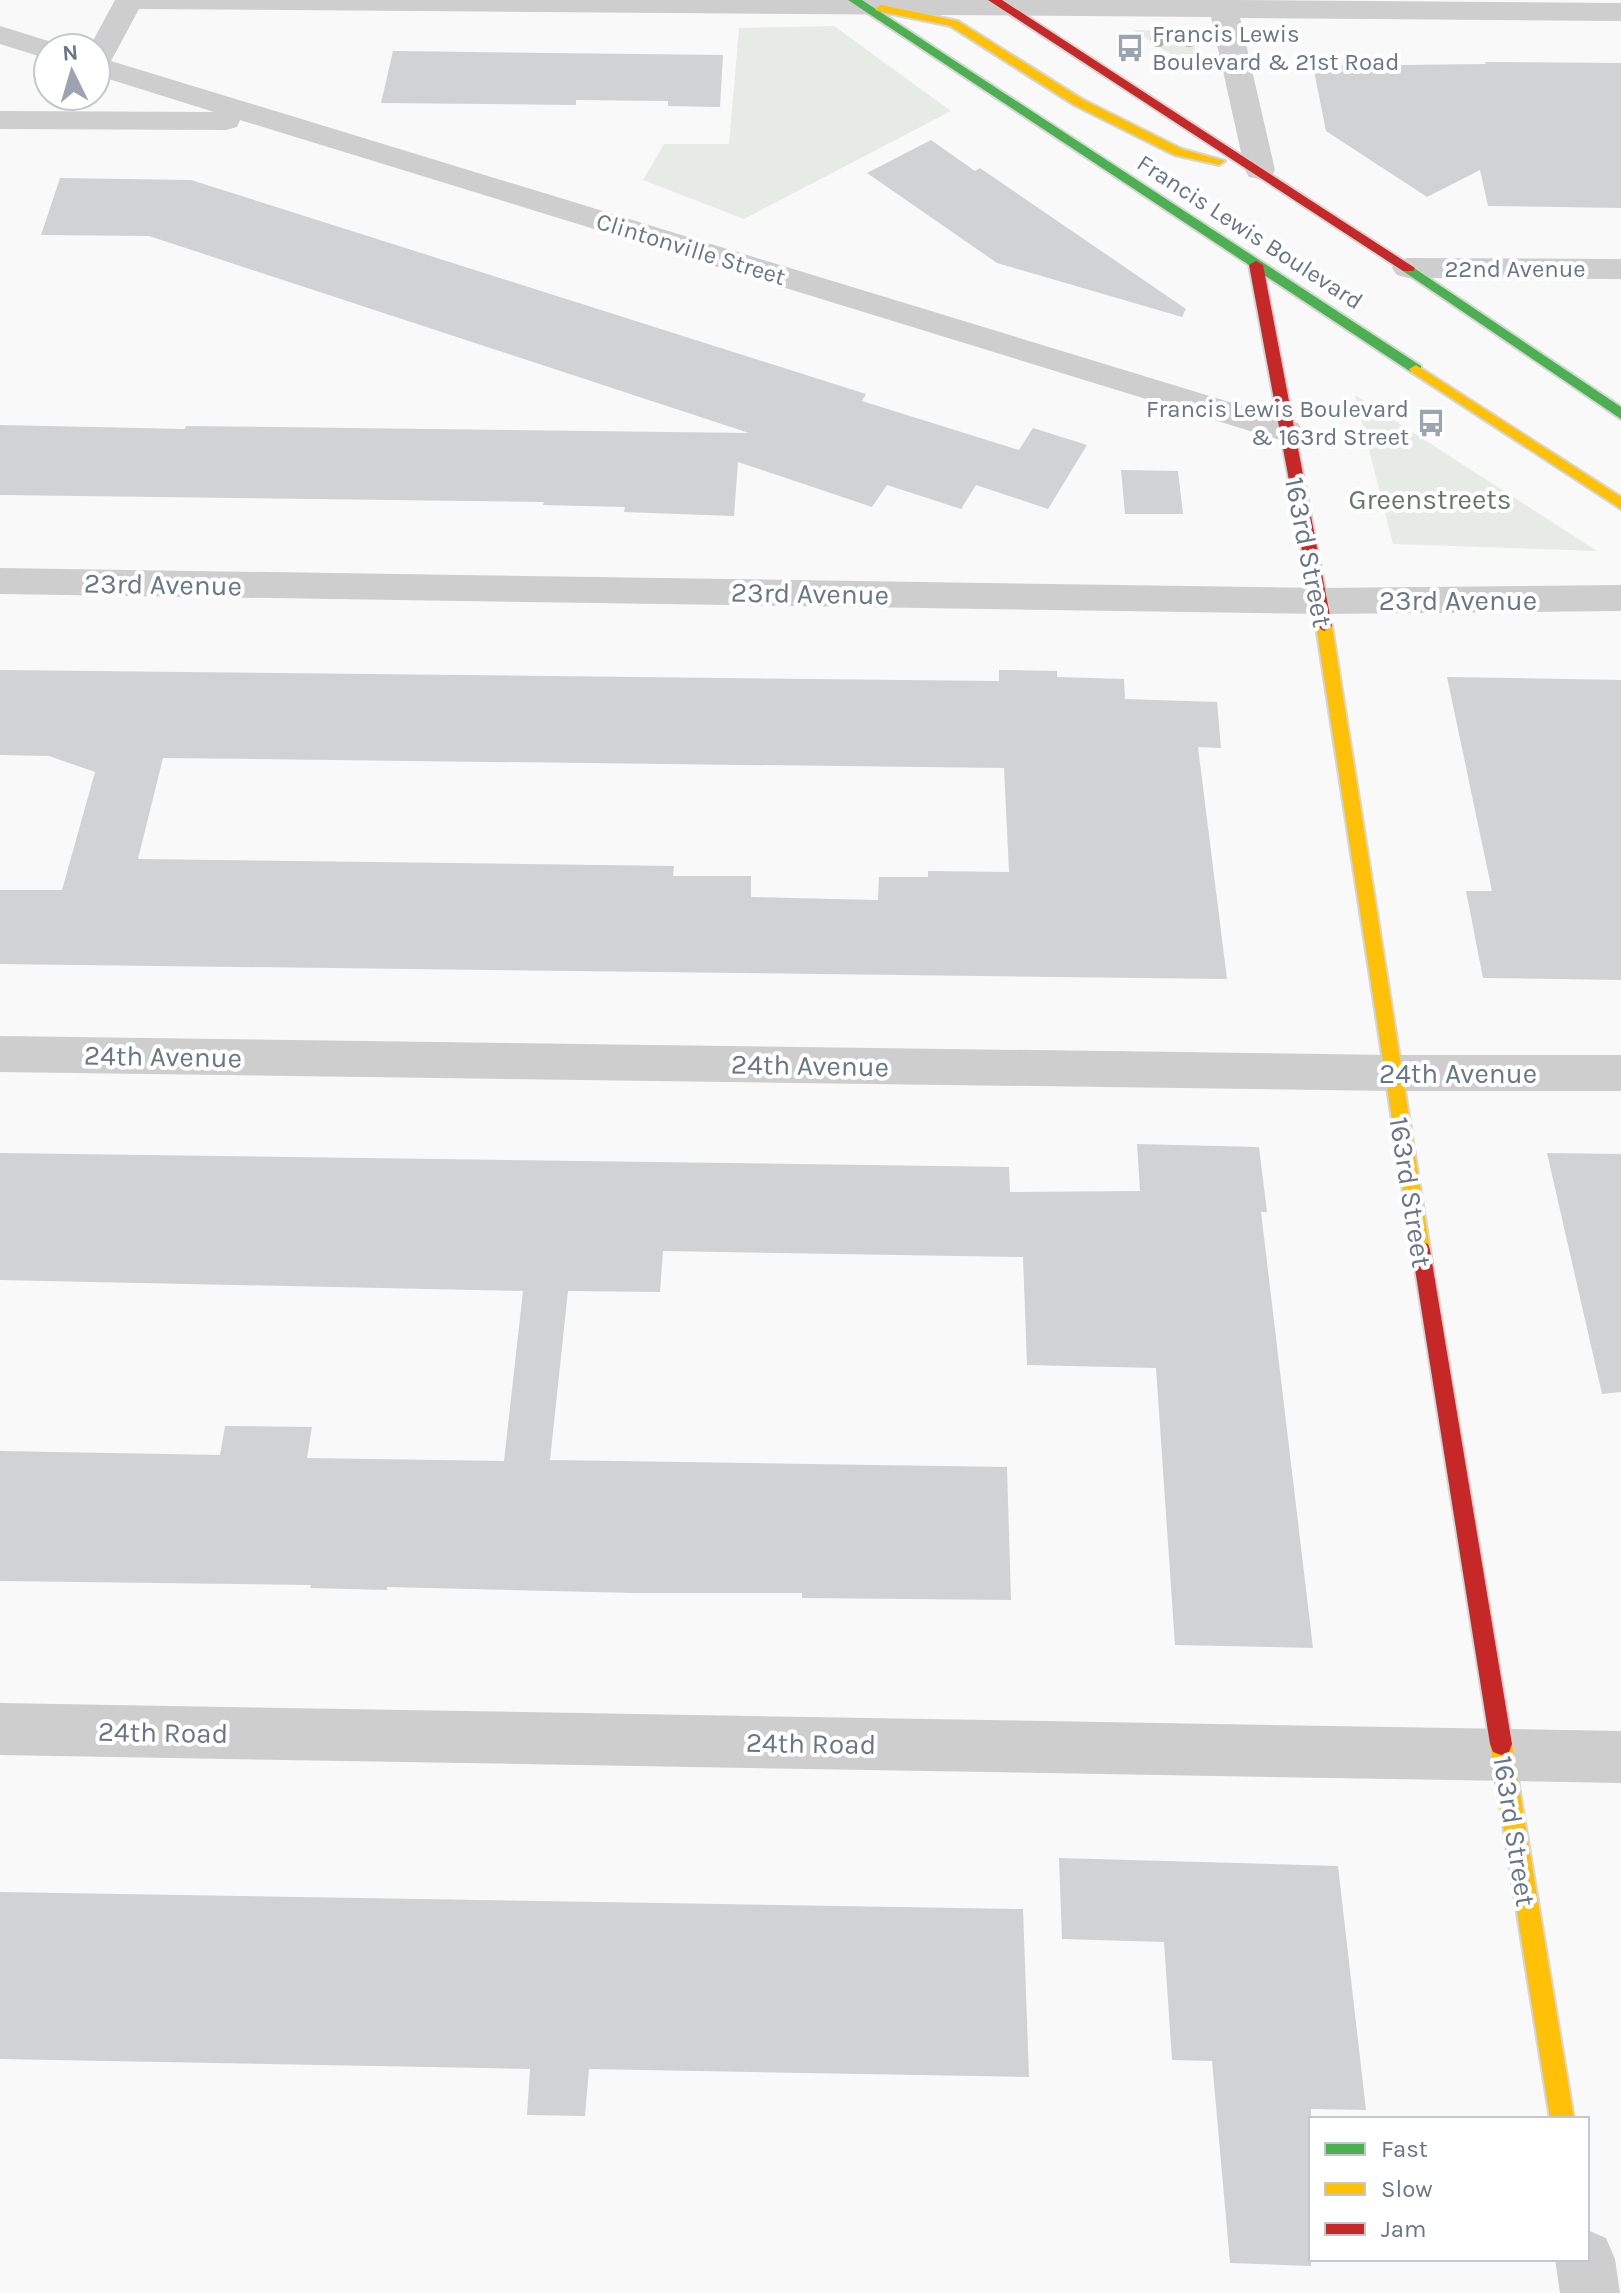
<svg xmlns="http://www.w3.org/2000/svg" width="1621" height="2293" viewBox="0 0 1621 2293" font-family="Karla,sans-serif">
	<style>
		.green { fill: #e7ebe6 }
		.building { fill: #d1d2d4; fill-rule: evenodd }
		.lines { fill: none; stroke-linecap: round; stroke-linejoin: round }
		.fast-casing { stroke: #d5d6d7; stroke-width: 4 }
		.slow-casing { stroke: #d5d6d7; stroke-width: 4 }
		.jam-casing { stroke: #d5d6d7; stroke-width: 4 }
		.street { fill: #cececf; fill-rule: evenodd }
		.fast { fill: #4caf50; fill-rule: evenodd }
		.slow { fill: #ffc107; fill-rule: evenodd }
		.jam { fill: #c62828; fill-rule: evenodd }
		.tree { fill: #a8b3a7 }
		.labels { text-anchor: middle; stroke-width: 8; stroke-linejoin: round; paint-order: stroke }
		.far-poi-label { font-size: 24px; fill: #697688; stroke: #fff; text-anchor: start }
		.far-street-label { font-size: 24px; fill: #697688; stroke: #fff }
		.park-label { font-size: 28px; fill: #657a64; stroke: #fff }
		.street-label { font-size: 28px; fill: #697688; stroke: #fff }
	</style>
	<rect width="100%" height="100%" fill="#f9f9f9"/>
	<path class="green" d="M834 26 951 111 744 219 643 180 664 144H729L739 28Z
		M1133 30 1193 31 1198 72Z
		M1355 395 1597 551 1393 544Z"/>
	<path class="building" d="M393 51 723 55 720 107 668 106V101L576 100V105L381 103Z
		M1485 62 1621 63V208L1488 206 1480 170 1427 197 1326 131 1313 66 1486 64Z
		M931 140 975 171 980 168 1186 309 1182 317 997 263 867 173Z
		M60 178 191 180 866 394 862 401 1019 450 1033 428 1087 445 1048 509 976 485 961 509 887 485 872 507 738 462 734 516 624 512 625 507 543 505 544 502 0 495V425L185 429 186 426 749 433 149 236 41 235Z
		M1121 470 1178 471 1183 514H1125Z
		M0 670 999 681V670L1057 671V677L1124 679 1125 699 1217 702 1221 748 1198 747 1227 979 0 964V890H62L95 772 49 756 0 755ZM163 758 1004 768 1009 872 928 871V877H879L878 900 751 897V876H673L674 866 138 859Z
		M1447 677 1621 680V980L1483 978 1466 891H1492Z
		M1137 1144 1259 1147 1267 1212H1261L1313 1648 1175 1645 1156 1368 1027 1365 1023 1257 663 1251 660 1292 568 1291 550 1460 1007 1467 1011 1600 802 1598V1593H635L387 1587V1590L310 1588 311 1585 0 1581V1451L220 1455 225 1426 312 1427 307 1458 504 1461 523 1291 0 1280V1153L1009 1167 1010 1192 1140 1191Z
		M1547 1153 1621 1154V1392L1602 1394Z
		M1059 1858 1338 1866 1366 2110 1311 2109V2266L1230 2263 1212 2061 1172 2060 1164 1942 1062 1939Z
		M0 1892 1023 1909 1029 2077 589 2069 585 2116 527 2115 530 2069 0 2059Z"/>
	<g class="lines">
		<defs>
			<path id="fast" d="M848 0H862L1421 366V372H1411Z
				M1408 264 1621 407V419L1403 271V265Z"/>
			<path id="slow" d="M881 5 958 21 1082 99 1182 149 1225 161 1219 165 1174 155 1074 105 950 26 877 11 875 9Z
				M1416 365 1621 497V509L1411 372 1409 369Z
				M1324 621 1332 626 1430 1250 1428 1256 1421 1258 1414 1256 1412 1250 1316 626Z
				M1501 1733 1509 1736 1512 1744 1574 2119H1550L1490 1744 1493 1736Z"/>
			<path id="jam" d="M988 0H1002L1415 268 1413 271H1403Z
				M1256 261 1263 265 1332 626 1324 631 1316 626 1249 265Z
				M1421 1242 1428 1244 1430 1250 1512 1744 1509 1752 1501 1755 1493 1752 1490 1744 1412 1250 1414 1244Z"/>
		</defs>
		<use href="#fast" class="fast-casing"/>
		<use href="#slow" class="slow-casing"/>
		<use href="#jam" class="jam-casing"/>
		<path class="street" d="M115 0H1234L1621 3V21L1240 18 1275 170 1271 177 1260 179 1249 177 1245 170 1211 17 139 9 111 61 1298 423 1303 431 1298 439 1286 442 240 120 237 127 226 130 0 129V111L214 112 96 75V48H89Z
			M0 26 58 44 61 48H48V59L0 44Z
			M1408 258 1621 259V279L1408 278 1397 275 1392 268 1397 261Z
			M0 568 1320 588 1621 585V611L1320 614 0 594Z
			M0 1036 1392 1055H1621V1091H1392L0 1072Z
			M0 1703 1621 1731V1783L0 1755Z
			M1587 2230 1606 2238 1615 2259 1620 2293H1560L1555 2259H1587Z"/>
		<use href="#fast" class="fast"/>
		<use href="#slow" class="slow"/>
		<use href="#jam" class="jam"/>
	</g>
	<g class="tree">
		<circle cx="1158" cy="39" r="8"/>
		<circle cx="1189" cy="39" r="8"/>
		<circle cx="1192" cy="63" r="8"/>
	</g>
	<defs>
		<symbol id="bus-bare" viewBox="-9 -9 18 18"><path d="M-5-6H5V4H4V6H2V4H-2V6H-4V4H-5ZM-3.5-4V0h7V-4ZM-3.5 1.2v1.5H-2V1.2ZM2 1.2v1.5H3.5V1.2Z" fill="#9ba4b0" stroke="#fff" stroke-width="2.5" paint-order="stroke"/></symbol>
	</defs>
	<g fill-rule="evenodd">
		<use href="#bus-bare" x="1110" y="28" width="40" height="40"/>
		<use href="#bus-bare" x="1411" y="403" width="40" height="40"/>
	</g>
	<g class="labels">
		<g class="far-poi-label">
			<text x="1152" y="42">Francis Lewis<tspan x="1152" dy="28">Boulevard &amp; 21st Road</tspan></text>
			<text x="1409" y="417" text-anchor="end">Francis Lewis Boulevard<tspan x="1409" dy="28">&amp; 163rd Street</tspan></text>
		</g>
		<g class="far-street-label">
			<text transform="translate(1250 232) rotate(33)" y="8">Francis Lewis Boulevard</text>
			<text transform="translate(691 249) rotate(17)" y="8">Clintonville Street</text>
			<text x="1515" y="277">22nd Avenue</text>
		</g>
		<g class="park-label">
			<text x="1430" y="509">Greenstreets</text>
		</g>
		<g class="street-label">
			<text transform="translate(1309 552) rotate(79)" y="10">163rd Street</text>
			<text transform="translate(163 584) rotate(1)" y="10">23rd Avenue</text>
			<text transform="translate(810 593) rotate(1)" y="10">23rd Avenue</text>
			<text x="1458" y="610">23rd Avenue</text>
			<text transform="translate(163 1056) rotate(1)" y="10">24th Avenue</text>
			<text transform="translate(810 1065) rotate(1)" y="10">24th Avenue</text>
			<text x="1458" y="1083">24th Avenue</text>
			<text transform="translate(1411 1192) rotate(81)" y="10">163rd Street</text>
			<text transform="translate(163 1732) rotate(1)" y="10">24th Road</text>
			<text transform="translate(811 1743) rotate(1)" y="10">24th Road</text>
			<text transform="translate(1515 1831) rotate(81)" y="10">163rd Street</text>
		</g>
	</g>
	<rect x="1309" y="2117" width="280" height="144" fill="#ffffff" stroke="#c3c8cf" stroke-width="2"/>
	<rect x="1325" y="2143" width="40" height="12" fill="#4caf50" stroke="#c3c8cf" stroke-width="2"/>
	<text x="1381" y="2157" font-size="24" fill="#697688">Fast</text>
	<rect x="1325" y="2183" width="40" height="12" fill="#ffc107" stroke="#c3c8cf" stroke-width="2"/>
	<text x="1381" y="2197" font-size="24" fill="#697688">Slow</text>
	<rect x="1325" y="2223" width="40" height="12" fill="#c62828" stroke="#c3c8cf" stroke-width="2"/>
	<text x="1381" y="2237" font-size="24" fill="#697688">Jam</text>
	<g transform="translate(72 72) rotate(355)"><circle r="38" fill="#ffffff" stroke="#c3c8cf" stroke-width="2"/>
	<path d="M0-6L14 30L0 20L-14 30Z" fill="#9ba4b0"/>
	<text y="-12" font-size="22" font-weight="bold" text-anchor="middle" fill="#697688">N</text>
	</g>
</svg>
